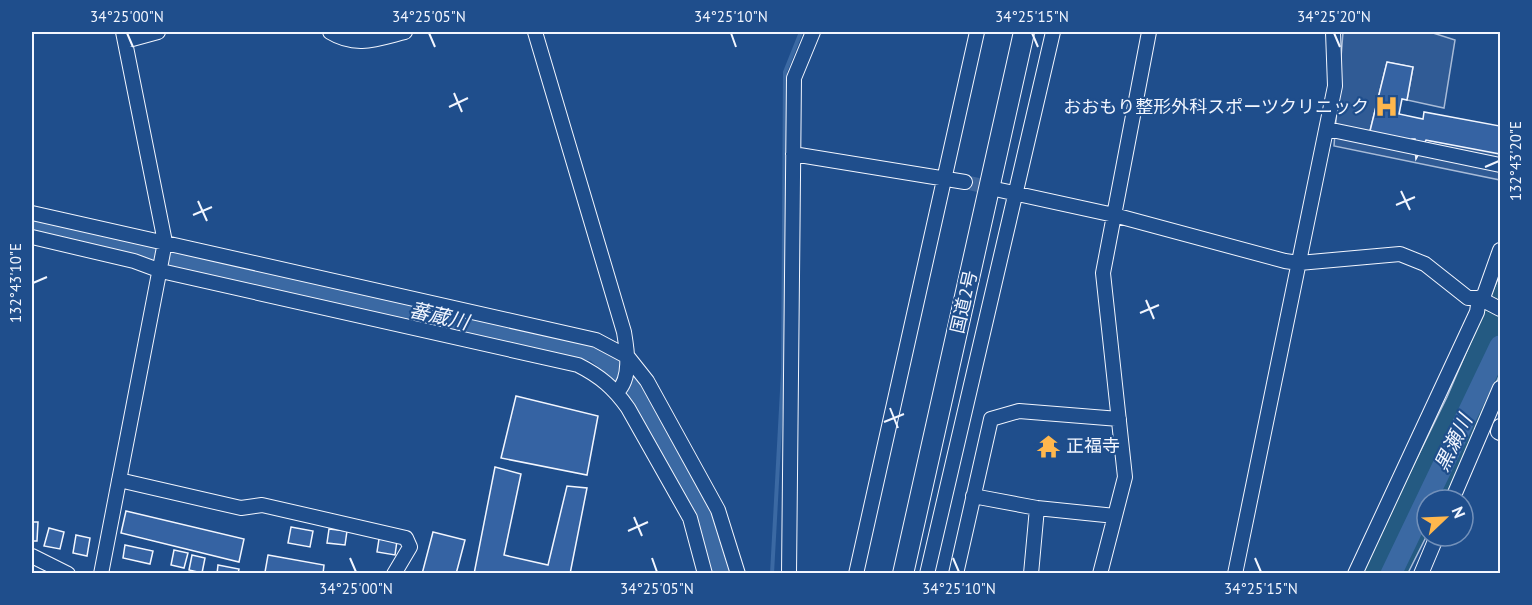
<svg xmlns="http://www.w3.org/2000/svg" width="1532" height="605" viewBox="0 0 1532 605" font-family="'PT Sans','Noto Sans JP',sans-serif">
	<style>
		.green { fill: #245a82; stroke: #a8bbd7; stroke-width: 1.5 }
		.parking { fill: #305b95; stroke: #a8bbd7; stroke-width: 1.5 }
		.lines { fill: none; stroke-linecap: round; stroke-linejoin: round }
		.stream { stroke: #3b69a3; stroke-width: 4 }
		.river { stroke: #3b69a3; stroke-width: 21 }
		.building { fill: #3563a3; stroke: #f2f6ff; stroke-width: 1.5 }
		.minor-tunnel { stroke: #3f679d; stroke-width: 14; stroke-dasharray: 14 7; stroke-linecap: butt }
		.minor-casing { stroke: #f2f6ff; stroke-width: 16 }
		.highway-casing { stroke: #f2f6ff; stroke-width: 22 }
		.minor { stroke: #1f4e8c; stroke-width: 14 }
		.highway { stroke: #1f4e8c; stroke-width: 20 }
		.ticks { fill: none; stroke: #f2f6ff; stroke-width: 2 }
		.labels { text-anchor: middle; stroke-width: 4.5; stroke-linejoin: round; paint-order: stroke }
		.poi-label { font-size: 18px; fill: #f2f6ff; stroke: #1f4e8c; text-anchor: end }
		.street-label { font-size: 18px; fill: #f2f6ff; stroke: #1f4e8c }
		.water-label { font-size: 20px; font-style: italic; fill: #f2f6ff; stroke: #1f4e8c }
		.neatline { fill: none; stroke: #f2f6ff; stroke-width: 2 }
		.ticks-label { font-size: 15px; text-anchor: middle; fill: #f2f6ff }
	</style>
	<rect width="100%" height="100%" fill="#1f4e8c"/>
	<path class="green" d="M1500 274V374L1449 490 1444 500H1427V535L1408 573 1360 574 1447 397Z"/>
	<path class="parking" d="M1343 32H1430L1455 40 1444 108 1407 100 1413 67 1387 62 1369 135 1412 143V139L1416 158 1426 140 1500 153V180L1334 146Z"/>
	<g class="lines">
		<path class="stream" d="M772 574 783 372 785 72 801 32"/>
		<path class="river" d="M32 224 512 336 595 351 614 366 635 396 698 506 719 574
			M1391 574 1500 346"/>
	</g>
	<path class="building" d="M1387 62 1413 67 1407 100 1402 99 1399 114 1423 119 1424 112 1500 126V154L1426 140 1416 159 1415 139H1412V143L1369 135Z
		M516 396 598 416 587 475 501 458Z
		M495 467 521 474 504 555 548 565 567 486 587 488 570 574H474Z
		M126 511 244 539 239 562 121 533Z
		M32 522H38L37 541H32Z
		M291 527 313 531 310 547 288 543Z
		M49 528 64 532 60 549 44 546Z
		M329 529 347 531 345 545 327 543Z
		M433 532 465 540 456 574H422Z
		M76 535 90 538 87 556 73 553Z
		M379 539 397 541 395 555 377 552Z
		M125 545 153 551 150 564 123 558Z
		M174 550 188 553 184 568 171 565Z
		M192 555 205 558 202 573 189 570Z
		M268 555 324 565 323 574 265 572Z
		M218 565 239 569 238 574H217Z"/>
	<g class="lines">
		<path class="minor-tunnel" d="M965 182 995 189"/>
		<defs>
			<path id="minor" d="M330 32C356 48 377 39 405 32
				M535 32 624 332C627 350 632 378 617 392
				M125 41 158 32
				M1327 129 1500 165
				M793 154 965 182
				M995 189 1114 215 1285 261 1299 263 1400 254 1425 264 1468 298H1479L1484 295 1500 250
				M32 213 596 340 628 357 647 381 718 510 738 574
				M32 237 134 261 161 271 578 365C600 376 614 388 628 408L690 518 705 574
				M1500 426 1498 432 1500 433
				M119 480 241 508 262 505 406 538 410 547 394 574
				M973 496 1037 508 1115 516
				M1452 500 1500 388
				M32 556 68 574
				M101 574 165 242 123 32
				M789 574 794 78 813 32
				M856 574 977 32
				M927 574 1053 32
				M956 574 991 419 1019 411 1119 419
				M1031 574 1037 508
				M1100 574 1125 477 1103 273 1149 32
				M1235 574 1335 86 1333 32
				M1355 574 1477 312 1479 298 1500 309
				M1421 574 1437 536"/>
			<path id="highway" d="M903 574 1024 32"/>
		</defs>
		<use href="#minor" class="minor-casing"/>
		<use href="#highway" class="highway-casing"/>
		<use href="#minor" class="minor"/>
		<use href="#highway" class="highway"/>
	</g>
	<path class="ticks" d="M127 33 133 47M429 33 435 47M731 33 736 47M1032 33 1038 47M1334 33 1340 47M454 93 462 112M449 107 468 98M1485 167 1499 161M1401 191 1410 210M198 201 207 221M1396 205 1415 197M193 215 212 207M33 283 47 277M1146 300 1154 319M1140 313 1159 305M890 408 898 428M884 422 904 414M634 517 642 536M628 531 648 522M350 558 356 572M652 558 657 572M953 558 959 572M1255 558 1261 572"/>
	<defs>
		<symbol id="hospital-bare" viewBox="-9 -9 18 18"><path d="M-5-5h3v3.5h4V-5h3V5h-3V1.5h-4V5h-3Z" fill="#ffb74d" stroke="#1f4e8c" stroke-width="2.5" paint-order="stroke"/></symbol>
		<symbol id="temple-bare" viewBox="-9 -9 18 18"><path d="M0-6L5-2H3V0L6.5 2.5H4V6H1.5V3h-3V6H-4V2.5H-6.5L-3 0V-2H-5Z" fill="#ffb74d" stroke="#1f4e8c" stroke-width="2.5" paint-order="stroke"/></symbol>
	</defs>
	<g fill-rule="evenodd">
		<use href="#hospital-bare" x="1370" y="90" width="33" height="33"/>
		<use href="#temple-bare" x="1032" y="430" width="33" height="33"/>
	</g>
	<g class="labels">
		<g class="poi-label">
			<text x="1369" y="113">おおもり整形外科スポーツクリニック</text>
			<text x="1066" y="452" text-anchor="start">正福寺</text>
		</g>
		<g class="street-label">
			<text transform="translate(964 302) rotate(-77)" y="6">国道2号</text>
		</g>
		<g class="water-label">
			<text transform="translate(439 316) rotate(13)" y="7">蕃蔵川</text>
			<text transform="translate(1453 443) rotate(-64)" y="7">黒瀬川</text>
		</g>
	</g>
	<rect width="1532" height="605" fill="none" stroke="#1f4e8c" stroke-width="66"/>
	<g transform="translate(1445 518) rotate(67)"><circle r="28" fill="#1f4e8c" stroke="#7391ba" stroke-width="1.5"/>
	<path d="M0-4.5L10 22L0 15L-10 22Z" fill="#ffb74d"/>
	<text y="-9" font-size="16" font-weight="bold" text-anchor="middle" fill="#f2f6ff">N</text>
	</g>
	<rect x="33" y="33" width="1466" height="539" class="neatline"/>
	<g class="ticks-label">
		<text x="127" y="22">34°25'00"N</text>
		<text x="429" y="22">34°25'05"N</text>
		<text x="731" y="22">34°25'10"N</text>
		<text x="1032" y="22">34°25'15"N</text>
		<text x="1334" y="22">34°25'20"N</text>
		<text transform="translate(1516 161) rotate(-90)" y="5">132°43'20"E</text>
		<text transform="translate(16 283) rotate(-90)" y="5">132°43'10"E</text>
		<text x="356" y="594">34°25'00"N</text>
		<text x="657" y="594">34°25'05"N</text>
		<text x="959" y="594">34°25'10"N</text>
		<text x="1261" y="594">34°25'15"N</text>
	</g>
</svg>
